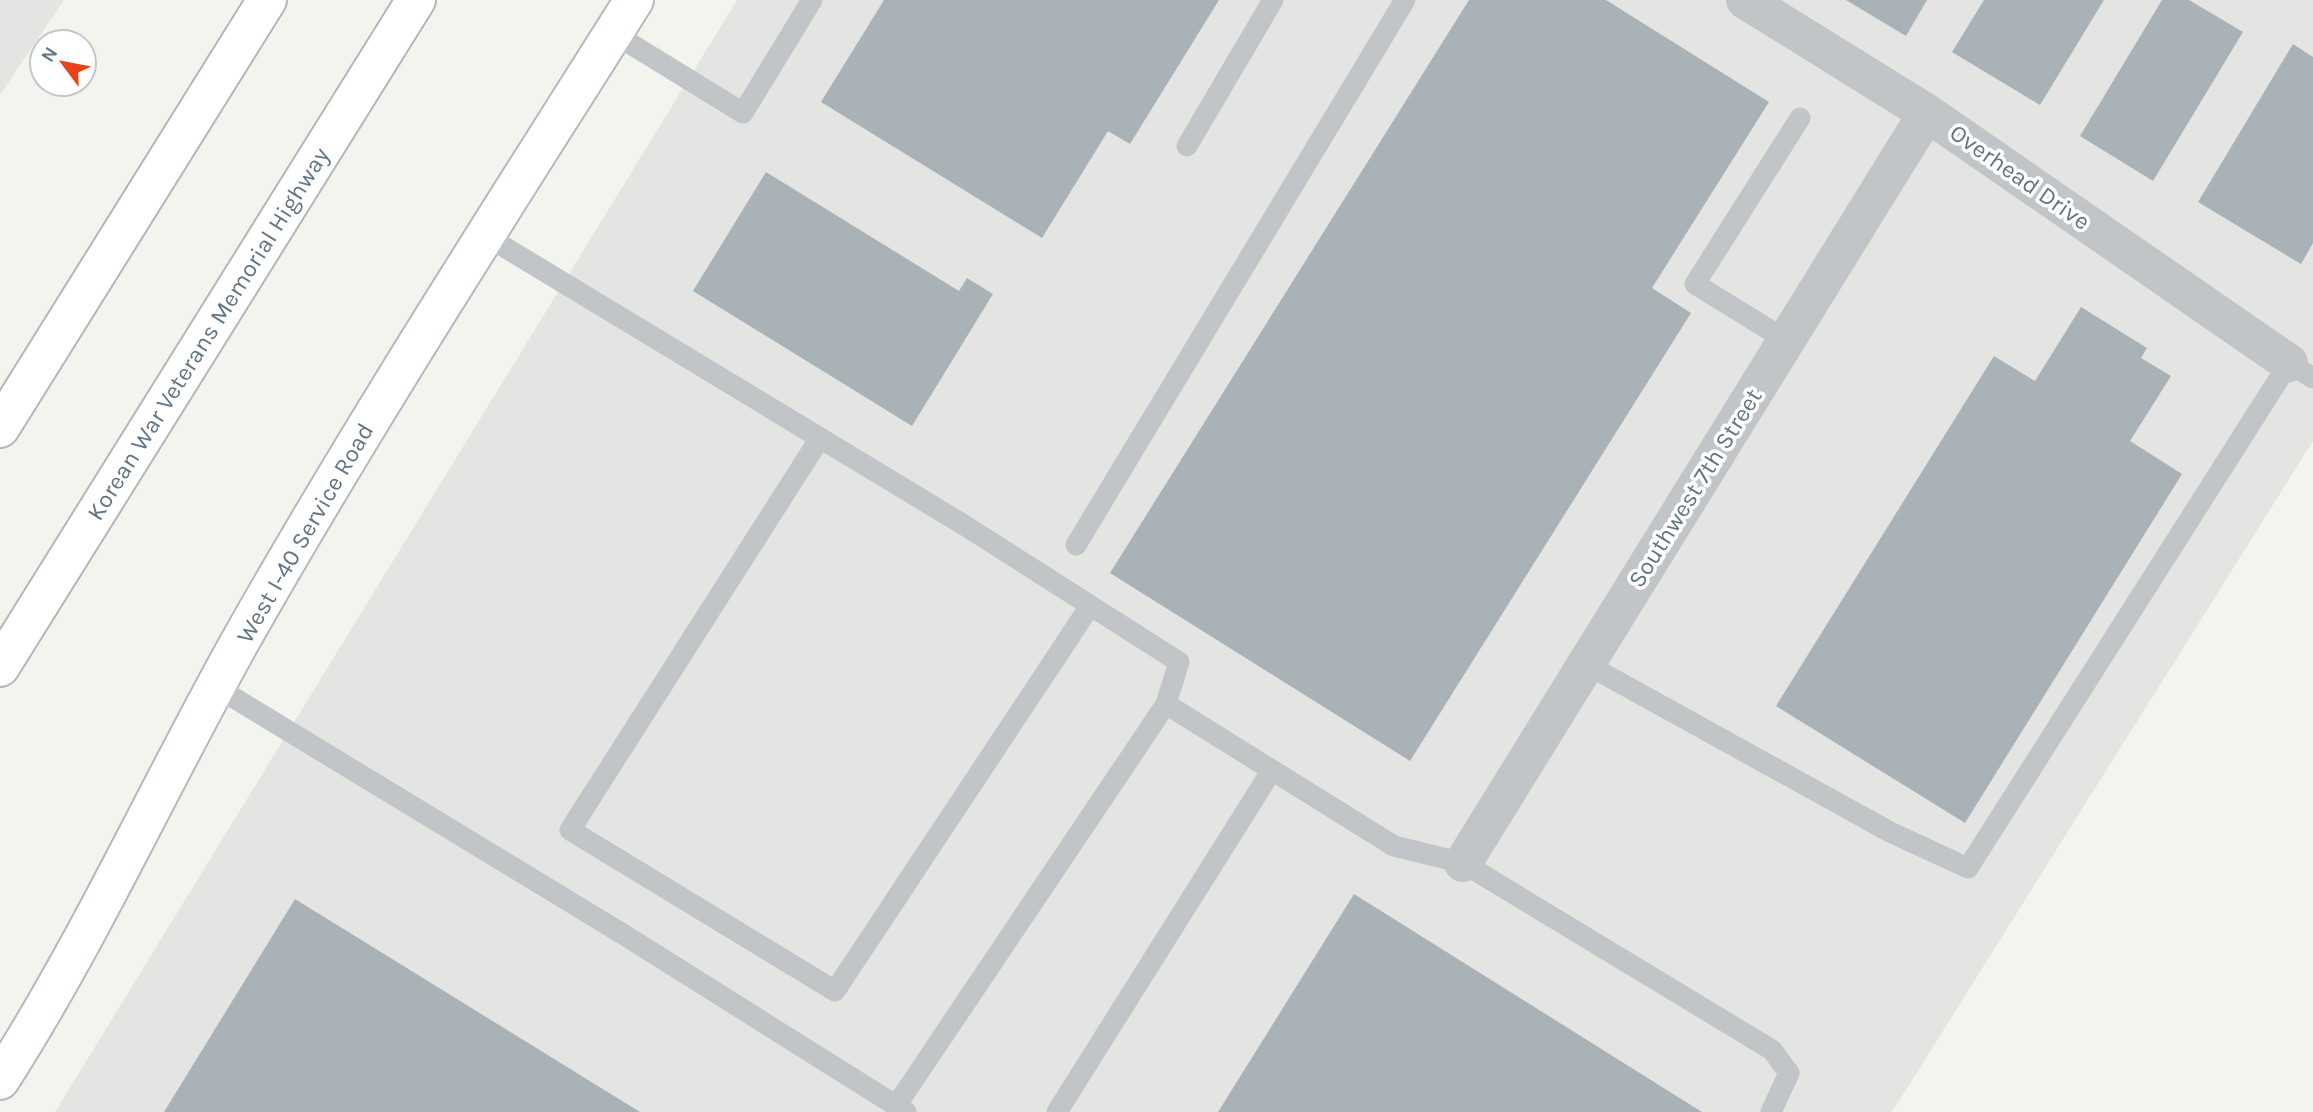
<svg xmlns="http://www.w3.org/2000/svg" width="2313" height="1112" viewBox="0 0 2313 1112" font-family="Karla,sans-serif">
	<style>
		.built { fill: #e4e5e3 }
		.building { fill: #a9b2b6 }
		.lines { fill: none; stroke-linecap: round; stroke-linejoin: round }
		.secondary-casing { stroke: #b3b9bd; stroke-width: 42 }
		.highway-casing { stroke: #b3b7ba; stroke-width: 42 }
		.lane { stroke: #c1c5c8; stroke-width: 21 }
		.street { stroke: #c1c5c8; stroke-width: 38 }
		.secondary { stroke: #fff; stroke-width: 38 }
		.highway { stroke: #fff; stroke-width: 38 }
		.labels { text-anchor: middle; stroke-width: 7; stroke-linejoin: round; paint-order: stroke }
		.street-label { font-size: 24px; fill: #617582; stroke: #fff }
	</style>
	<rect width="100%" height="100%" fill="#f4f4ef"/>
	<path class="built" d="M0 0H64L0 95Z
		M737 0H2313V441L1892 1112H55Z"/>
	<path class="building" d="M884 0H1219L1130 144 1108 131 1042 238 821 102Z
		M1469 0H1606L1769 102 1652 288 1691 313 1410 761 1110 573Z
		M1846 0H1927L1906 36Z
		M1984 0H2104L2040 105 1952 52Z
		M2162 0H2189L2243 32 2153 181 2080 136Z
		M2293 44 2313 57V243L2301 264 2198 202Z
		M766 172 959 291 967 278 993 294 912 426 693 291Z
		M2081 307 2147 348 2141 358 2171 376 2130 441 2182 474 1965 823 1776 706 1994 356 2035 381Z
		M1354 894 1702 1112H1218Z
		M295 899 640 1112H164Z"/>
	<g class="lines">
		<defs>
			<path id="secondary" d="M0 1080C91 938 160 784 242 638 365 421 501 211 634 0"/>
			<path id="highway" d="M0 428 267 0
				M0 667 416 0"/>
		</defs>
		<use href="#secondary" class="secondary-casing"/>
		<use href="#highway" class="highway-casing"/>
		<path class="lane" d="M613 33 743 113 812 0
			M1187 146 1273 0
			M486 236 964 525 1179 662 1166 704 896 1106
			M1786 340 1695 284 1800 118
			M820 438 570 830 835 991 1090 606
			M1076 545 1405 0
			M1586 664 1890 832 1968 868 2289 363 2313 378
			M216 687 626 936 906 1112
			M1166 704 1394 846 1463 863 1772 1050 1789 1073 1771 1112
			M1057 1112 1272 770"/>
		<path class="street" d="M1745 0 1927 113 2289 363
			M1463 863 1927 113"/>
		<use href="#secondary" class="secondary"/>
		<use href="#highway" class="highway"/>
	</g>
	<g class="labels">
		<g class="street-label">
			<text transform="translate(2020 177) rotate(35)" y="8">Overhead Drive</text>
			<text transform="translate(208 334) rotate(-58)" y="8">Korean War Veterans Memorial Highway</text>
			<text transform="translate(1695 488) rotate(-58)" y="8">Southwest 7th Street</text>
			<text transform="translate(305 533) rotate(-60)" y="8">West I-40 Service Road</text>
		</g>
	</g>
	<g transform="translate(63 63) rotate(302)"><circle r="33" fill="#ffffff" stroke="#c0c8cd" stroke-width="2"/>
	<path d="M0-5L12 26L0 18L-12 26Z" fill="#ea4319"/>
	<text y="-10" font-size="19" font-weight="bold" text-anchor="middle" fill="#617582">N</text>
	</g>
</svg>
